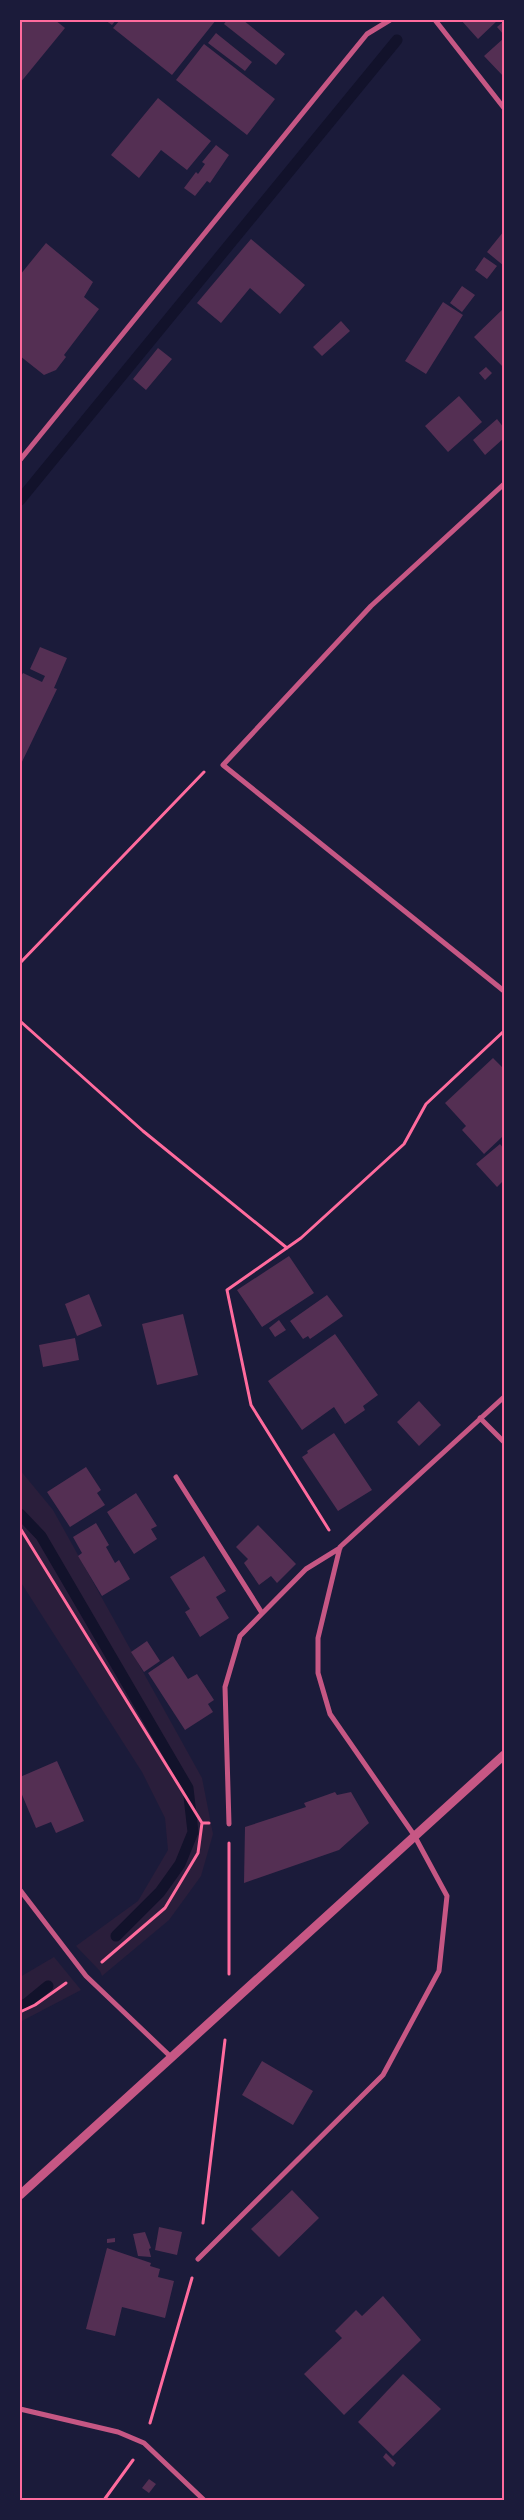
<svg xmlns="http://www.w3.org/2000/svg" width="524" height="2520" viewBox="0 0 524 2520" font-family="'DejaVu Sans',sans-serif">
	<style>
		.green { fill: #2a1e3b }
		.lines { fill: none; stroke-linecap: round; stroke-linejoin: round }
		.stream { stroke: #12122b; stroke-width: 11 }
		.building { fill: #542f53 }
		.path { stroke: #ff6b9d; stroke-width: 3 }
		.minor { stroke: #c65784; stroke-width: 5 }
		.tertiary { stroke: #c65784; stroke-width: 9 }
		.neatline { fill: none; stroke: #ff6b9d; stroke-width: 2 }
	</style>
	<rect width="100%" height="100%" fill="#1b1b3a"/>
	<path class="green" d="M20 1470 53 1510 202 1778 213 1834 201 1876 169 1920 102 1976 100 1971 76 1946 138 1901 168 1850 165 1818 142 1772 20 1581Z
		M54 1957 81 1990 20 2022V1977Z"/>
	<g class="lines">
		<path class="stream" d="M20 500 397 40
			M20 1514 41 1536 188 1788 193 1832 180 1864 160 1892 116 1936
			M20 2006 26 2004 48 1986"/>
	</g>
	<path class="building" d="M20 20H55L65 28 20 83Z
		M105 20H116L112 25Z
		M120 20H216L172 75 113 28Z
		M227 20H243L285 54 276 65 224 24Z
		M461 20H498L478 39Z
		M504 21V35L497 27Z
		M216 33 252 62 245 71 208 43Z
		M504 38V77L484 56Z
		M204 44 275 99 247 135 176 80Z
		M158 98 211 141 187 170 161 150 139 178 111 155Z
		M216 145 229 155 210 183 207 181 195 196 184 188 196 172 198 174 205 164 202 162Z
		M504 231V266L487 252Z
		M251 239 305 285 280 314 250 288 221 323 197 303Z
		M46 243 93 282 84 297 99 309 64 355 66 357 56 370 44 375 20 356V275Z
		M484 257 497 266 487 279 475 270Z
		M462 286 475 295 462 312 450 303Z
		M443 302 463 315 426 374 405 361Z
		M504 308V368L474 337Z
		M341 321 350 331 322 356 313 347Z
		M158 348 172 359 146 390 133 379Z
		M486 367 492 373 485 380 479 373Z
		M459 396 482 422 448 452 425 426Z
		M497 419 504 428V438L485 455 473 440Z
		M40 647 67 658 54 688 57 689 20 766V678L23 673 42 682 45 676 30 669Z
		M493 1058 504 1069V1140L502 1137 484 1154 462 1130 466 1126 445 1103Z
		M500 1144 504 1149V1180L497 1187 476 1164Z
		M289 1256 314 1293 262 1327 237 1290Z
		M89 1294 102 1326 77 1336 65 1304Z
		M327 1295 343 1316 310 1339 308 1336 303 1339 290 1321Z
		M183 1314 198 1375 157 1385 142 1324Z
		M279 1320 286 1330 275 1337 269 1328Z
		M335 1334 378 1395 363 1406 365 1410 345 1424 334 1407 302 1430 268 1381Z
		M75 1338 79 1360 43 1367 39 1345Z
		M419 1401 441 1425 419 1446 397 1422Z
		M334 1433 372 1490 338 1511 302 1457 308 1453 307 1451Z
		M86 1467 101 1490 97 1493 105 1505 70 1527 47 1492Z
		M136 1493 157 1526 151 1529 157 1539 134 1554 107 1512Z
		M96 1523 109 1545 106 1547 115 1563 119 1560 130 1579 102 1596 78 1556 82 1553 73 1537Z
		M258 1525 296 1564 277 1583 271 1576 259 1585 244 1563 248 1559 236 1547Z
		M204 1556 226 1591 216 1597 229 1618 200 1637 185 1612 190 1609 170 1577Z
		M147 1641 160 1661 144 1672 131 1652Z
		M173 1656 188 1679 197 1674 214 1700 208 1704 213 1712 185 1730 148 1673Z
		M57 1761 84 1821 56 1833 51 1822 36 1828 20 1790V1777Z
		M335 1792 337 1795 351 1792 369 1823 339 1850 244 1883 245 1827 306 1807 304 1803Z
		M262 2061 313 2091 293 2125 242 2095Z
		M292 2190 319 2218 279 2257 251 2229Z
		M159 2227 182 2232 177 2255 155 2250Z
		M145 2232 151 2248 149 2249 151 2257 138 2256 133 2234Z
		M115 2238V2242L107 2243V2239Z
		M107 2248 151 2263 150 2266 160 2269 158 2277 174 2281 165 2318 122 2307 115 2336 86 2329Z
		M383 2296 421 2340 344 2415 304 2374 342 2338 335 2331 356 2310 362 2316Z
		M403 2374 441 2409 393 2456 358 2422Z
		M386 2453 396 2463 393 2467 383 2457Z
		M149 2479 156 2484 149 2493 142 2488Z"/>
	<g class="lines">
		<path class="path" d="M20 963 204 772
			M20 1021 143 1131 287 1248
			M20 1528 202 1823 198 1853 165 1908 102 1962
			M329 1530 251 1405 227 1290 301 1238 404 1144 426 1104 504 1031
			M202 1823H209
			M229 1974V1843
			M20 2012 35 2005 66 1983
			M203 2223 225 2040
			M150 2423 192 2278
			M104 2500 133 2460"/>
		<path class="minor" d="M435 20 504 108
			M20 460 367 34 390 20
			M504 484 371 606 223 765 504 991
			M480 1418 504 1442
			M176 1477 262 1613
			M229 1824 225 1687 240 1636 306 1569 340 1548
			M20 1890 86 1976 171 2057
			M198 2259 383 2075 439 1971 447 1896 414 1835 330 1714 318 1673V1638L340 1547 504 1397
			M20 2409 118 2432 144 2443 204 2500"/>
		<path class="tertiary" d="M20 2195 504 1755"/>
	</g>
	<rect width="524" height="2520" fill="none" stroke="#1b1b3a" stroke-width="42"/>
	<rect x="21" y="21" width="482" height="2478" class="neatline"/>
</svg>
